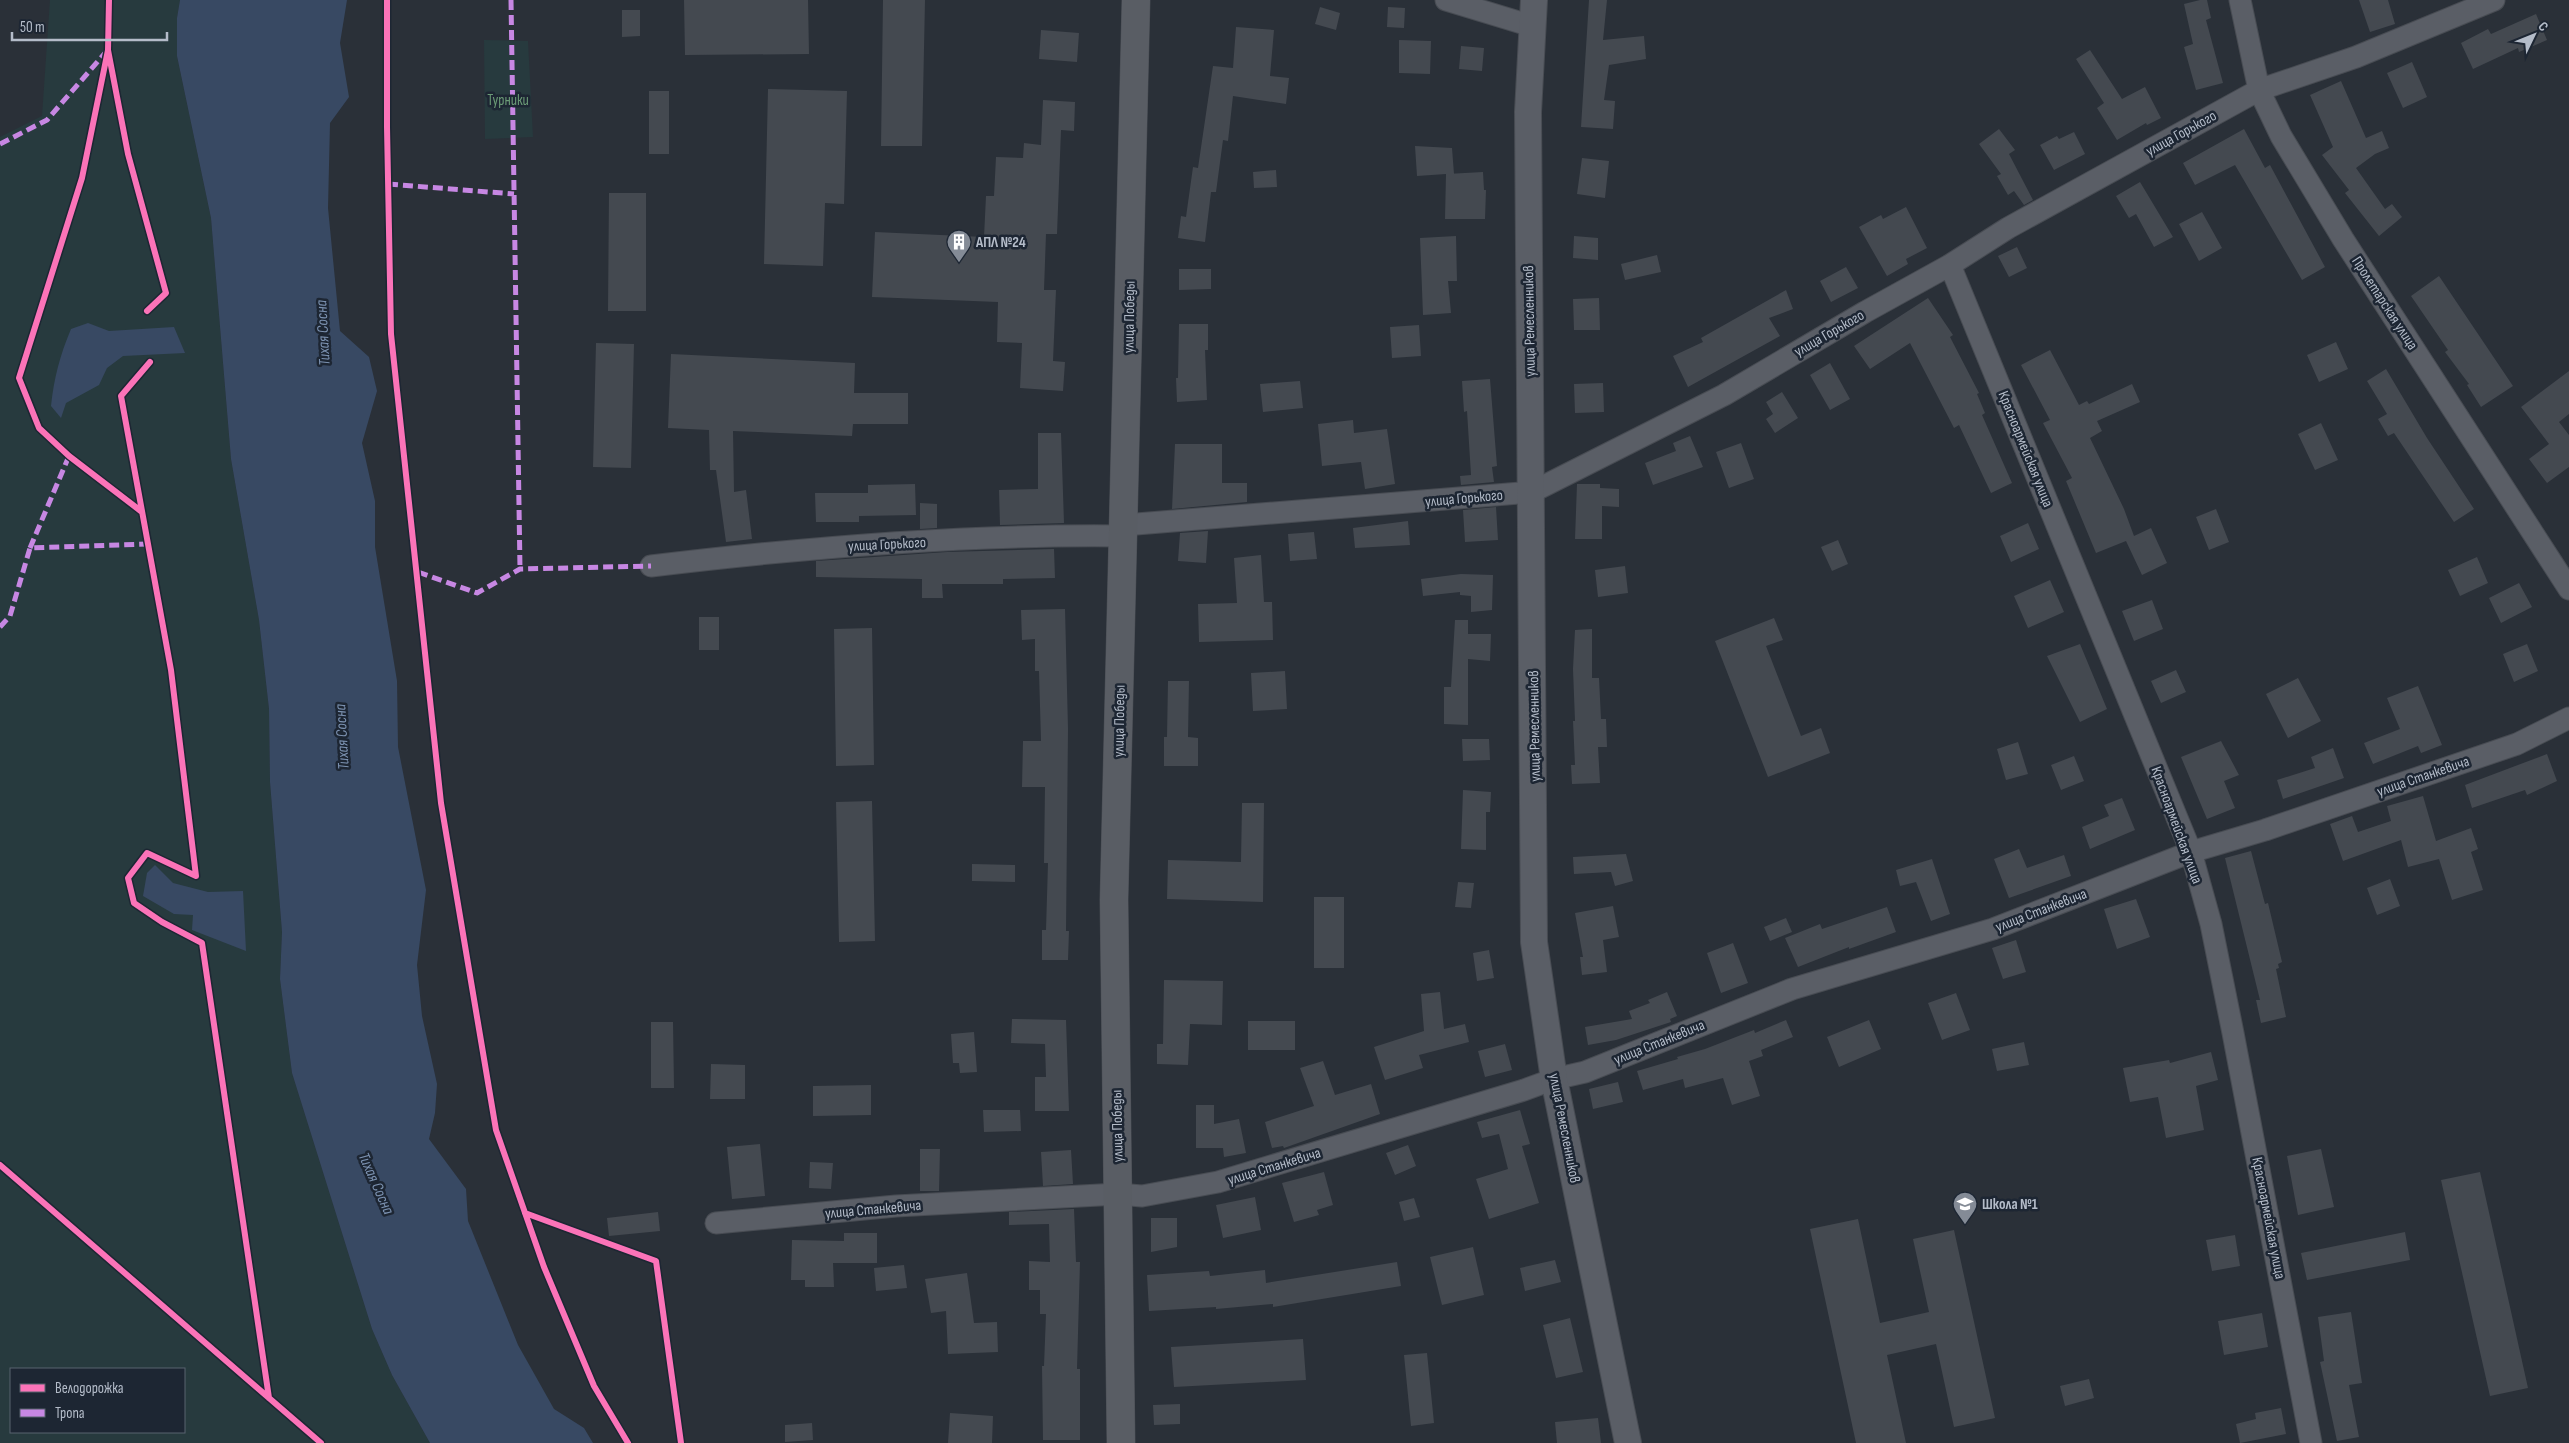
<svg xmlns="http://www.w3.org/2000/svg" width="2569" height="1443" viewBox="0 0 2569 1443" font-family="'Sofia Sans Condensed',sans-serif">
	<style>
		.green { fill: #273a3e; fill-rule: evenodd }
		.water { fill: #384963 }
		.building { fill: #444950 }
		.lines { fill: none; stroke-linecap: round; stroke-linejoin: round }
		.minor-casing { stroke: #484c53; stroke-width: 23 }
		.tertiary-casing { stroke: #484c53; stroke-width: 28 }
		.secondary-casing { stroke: #484c53; stroke-width: 29 }
		.minor { stroke: #5a5e66; stroke-width: 21 }
		.tertiary { stroke: #5a5e66; stroke-width: 26 }
		.secondary { stroke: #595d64; stroke-width: 28 }
		.quiet { stroke: #c787e3; stroke-width: 5; stroke-dasharray: 10 5; stroke-linecap: butt }
		.cycleway-casing { stroke: #1d2633; stroke-width: 9 }
		.cycleway { stroke: #fb73b8; stroke-width: 6 }
		.labels { text-anchor: middle; stroke-width: 5; stroke-linejoin: round; paint-order: stroke }
		.park-label { font-size: 15px; fill: #6b9a76; stroke: #1d2633 }
		.street-label { font-size: 15px; fill: #b4bcc9; stroke: #1d2633 }
		.poi-label { font-size: 15px; font-weight: bold; fill: #b4bcc9; stroke: #1d2633; text-anchor: start }
		.water-label { font-size: 16px; font-style: italic; fill: #7c92b1; stroke: #1d2633 }
	</style>
	<rect width="100%" height="100%" fill="#2a3038"/>
	<path class="green" d="M50 0H180L177 18V56L211 218 231 459 259 620 269 709 270 782 282 932 280 979 292 1073 372 1329 392 1375 430 1443H0V137L42 116ZM11 1369H184V1432H11Z
		M484 40 528 41 533 137 485 139Z"/>
	<path class="water" d="M180 0H347L340 43 349 97 330 123 328 208 340 331 369 357 377 391 362 443 375 501V547L397 681 398 747 426 890 417 965 422 1016 437 1084 435 1113 429 1139 466 1189 468 1221 518 1345 554 1409 584 1428 593 1443H430L392 1375 372 1329 292 1073 280 979 282 932 270 782 269 709 259 620 231 459 211 218 177 56V18Z
		M88 323 109 331 174 327 185 353 123 356 107 368 99 385 66 403 61 418 51 406C54 378 60 355 71 329Z
		M155 865 173 883 208 892 243 891 246 951 192 930 193 915 174 914 143 896 147 873Z"/>
	<path class="building" d="M684 0H808L809 54 685 55Z
		M883 0H925L922 146H881Z
		M1589 0H1607L1603 40 1644 36 1646 59 1609 65 1604 100 1615 101 1613 129 1581 127Z
		M2200 0H2207L2211 18 2206 20 2223 83 2196 90 2184 47 2193 44 2184 4Z
		M2359 0H2388L2395 24 2370 32Z
		M1320 7 1340 13 1336 30 1315 24Z
		M1388 7 1405 8 1404 28 1387 27Z
		M622 10H640V36L622 37Z
		M2536 14 2547 40 2519 52 2518 48 2473 69 2461 43 2488 29 2491 34Z
		M1236 27 1274 30 1270 76 1289 78 1286 104 1233 96 1228 141 1223 140 1216 192H1211L1205 242 1178 238 1181 216 1186 217 1193 167 1198 168 1213 66 1233 68Z
		M1041 30 1079 33 1077 62 1039 59Z
		M1399 40 1431 41 1430 74 1399 73Z
		M1461 46 1484 48 1482 71 1459 69Z
		M2090 50 2122 99 2145 87 2161 118 2147 125 2146 123 2117 140 2097 108 2104 103 2076 59Z
		M2412 62 2427 97 2403 108 2387 73Z
		M2341 81 2366 138 2382 131 2389 148 2375 154 2356 168 2385 209 2392 204 2402 217 2379 236 2345 193 2349 190 2322 155 2333 147 2310 95Z
		M768 89 847 91 844 204 825 203 823 266 764 264Z
		M649 91H669V154H649Z
		M1043 100 1075 102 1074 131 1061 130 1057 234H1046L1044 290H1056L1053 361 1065 362 1063 391 1020 388 1022 343 997 342 998 302 872 297 875 232 984 237 986 196H994L996 157 1023 158 1024 143 1041 145Z
		M1999 129 2015 150 2009 154 2033 200 2024 205 2014 191 2008 195 1997 176 2001 174 1979 144Z
		M2244 129 2265 168 2270 165 2325 267 2302 280 2235 165 2195 185 2183 163Z
		M2074 132 2085 154 2054 170 2040 145 2057 136 2059 139Z
		M1415 146 1452 148 1454 174H1447L1483 172 1484 190H1486L1485 219H1445L1446 174 1417 176Z
		M1582 158 1609 161 1605 198 1577 194Z
		M1276 170 1277 187 1254 188 1253 172Z
		M2140 182 2173 237 2154 247 2136 214 2129 218 2116 196Z
		M609 193H646V311H608Z
		M1906 207 1927 248 1906 259 1908 264 1887 276 1859 227 1881 215 1883 219Z
		M2202 212 2222 248 2199 261 2179 224Z
		M1456 236 1457 281H1448L1451 313 1423 315 1420 238Z
		M1574 236 1598 238V260L1573 258Z
		M2017 247 2027 268 2009 277 1998 256Z
		M1657 255 1661 272 1625 280 1621 264Z
		M1846 267 1858 288 1831 302 1820 281Z
		M1179 269H1211V289L1179 290Z
		M2439 276 2513 386 2481 407 2467 385 2469 384 2445 352 2448 350 2411 296Z
		M1786 290 1793 309 1769 318 1780 336 1688 387 1673 356 1703 342 1701 338Z
		M1599 298 1600 330H1574L1573 299Z
		M1928 298 1953 335 1950 337 1979 393 1977 394 1985 413 1982 415 2012 483 1991 493 1959 425 1954 428 1910 343 1870 369 1854 346Z
		M1179 324H1208V350H1205L1207 400 1177 402 1176 378H1178Z
		M1419 325 1421 356 1392 358 1390 327Z
		M2336 342 2348 369 2319 382 2307 355Z
		M596 343 634 344 631 468 593 467Z
		M2050 350 2079 405 2087 401 2089 404 2132 384 2140 402 2097 421 2102 431 2090 438 2124 509 2134 536 2151 528 2167 563 2142 575 2126 541 2096 553 2066 481 2072 478 2043 423 2050 420 2021 365Z
		M671 354 855 363 854 393H908V424H853L852 436 733 431 734 492 746 490 752 539 726 542 716 470H710L709 430 668 428Z
		M1830 363 1850 399 1830 410 1810 375Z
		M2386 369 2427 438 2474 509 2454 522 2394 433 2388 436 2378 419 2387 414 2367 381Z
		M2569 371V414L2559 422 2569 435V467L2547 483 2529 459 2549 444 2521 407Z
		M1490 379 1497 466 1492 467 1494 482 1461 485 1460 476 1471 475 1467 411 1464 412 1462 381Z
		M1300 381 1303 408 1263 412 1260 384Z
		M1603 383 1604 412 1575 413 1574 384Z
		M1782 392 1798 418 1775 433 1766 419 1773 414 1766 402Z
		M1353 420 1354 433 1387 429 1395 484 1365 489 1361 462 1322 466 1318 424Z
		M2321 423 2338 460 2315 470 2298 434Z
		M1038 433H1061L1064 523 1000 525 999 490 1038 489Z
		M1690 436 1703 467 1653 485 1645 463 1676 451 1673 443Z
		M1741 443 1754 479 1729 488 1716 452Z
		M1175 444H1222V483H1247V502L1172 509Z
		M915 484 916 515 859 516V522H816L815 493H868V485Z
		M1577 484H1600V488L1619 489V507L1602 506V539H1575Z
		M920 503 937 504V528L920 529Z
		M1496 507 1498 540 1465 542 1463 510Z
		M2216 509 2229 542 2209 550 2196 517Z
		M1408 521 1410 545 1355 548 1353 528Z
		M2028 523 2039 549 2011 562 2000 536Z
		M1208 531 1206 563 1178 561 1180 533Z
		M1314 532 1317 559 1290 561 1288 534Z
		M1838 540 1848 564 1832 571 1821 547Z
		M1054 549 1055 578 1003 579V584H942L943 598H922V579L816 577V561L947 552Z
		M1261 555 1264 602H1272L1273 640 1199 642 1198 604 1237 603 1234 558Z
		M2477 557 2488 583 2460 596 2448 570Z
		M1625 566 1628 593 1598 597 1595 570Z
		M1461 574 1493 575 1492 610 1471 612V596L1460 595V592L1423 596 1421 579Z
		M2050 580 2064 612 2028 628 2014 596Z
		M2519 583 2532 607 2501 623 2489 598Z
		M2152 600 2163 629 2134 641 2122 611Z
		M1065 609 1068 729 1066 931H1069L1068 960H1042V930H1046L1048 863H1044L1045 787H1022L1023 741H1041L1039 671H1035V639L1022 640 1021 610Z
		M699 617H719V650H699Z
		M1774 618 1783 640 1766 646 1801 736 1821 728 1830 753 1768 777 1715 641Z
		M1455 620H1468V634H1491L1490 661 1468 659V725L1444 724V687H1451Z
		M872 628 874 765 836 766 834 629Z
		M1592 629V678H1599L1601 719H1606L1607 747H1598L1600 783 1572 784 1571 765H1575L1573 721H1575L1573 669 1575 630Z
		M2080 644 2107 709 2080 722 2047 656Z
		M2527 644 2538 671 2514 682 2503 654Z
		M2176 670 2186 692 2161 703 2151 681Z
		M1285 671 1287 709 1253 711 1251 673Z
		M2298 678 2321 721 2288 738 2266 694Z
		M1168 681H1189L1188 737 1198 738V766H1164V737H1167Z
		M2418 686 2442 745 2421 753 2418 746 2373 764 2364 743 2400 729 2387 698Z
		M1462 739H1489L1490 760 1463 761Z
		M2221 741 2239 775 2224 781 2235 808 2207 819 2181 757Z
		M2018 742 2028 774 2006 780 1997 749Z
		M2333 748 2344 778 2283 799 2277 780 2315 768 2311 757Z
		M2547 754 2557 781 2527 795 2525 790 2472 808 2465 785Z
		M2074 756 2084 781 2061 790 2051 765Z
		M1463 790 1491 792 1490 812H1486V850L1461 849Z
		M2423 796 2436 841 2471 828 2478 849 2471 852 2483 890 2452 900 2439 859 2408 867 2401 840 2343 861 2330 824 2352 816 2358 832 2391 821 2387 806Z
		M2122 798 2135 830 2090 849 2082 827 2109 816 2104 805Z
		M872 801 875 941 839 942 836 802Z
		M1242 803H1264L1263 902 1167 899 1168 860 1241 862Z
		M2019 849 2027 868 2064 855 2071 876 2009 898 1994 859Z
		M2251 851 2265 904 2268 903 2282 962 2278 964 2279 968 2276 969 2286 1017 2261 1023 2256 1000H2260L2225 858Z
		M1626 854 1633 881 1615 886 1611 872 1574 874 1573 857Z
		M1932 859 1950 914 1931 921 1916 882 1900 886 1896 870Z
		M972 864 1015 865V882L972 881Z
		M2390 879 2400 906 2377 915 2367 888Z
		M1458 882 1474 883 1471 908 1455 907Z
		M1314 897H1344V968H1314Z
		M2136 899 2150 937 2117 949 2104 909Z
		M1613 906 1619 937 1603 940 1607 972 1582 975 1580 957H1583L1575 913Z
		M1887 907 1896 932 1849 949V947L1798 967 1785 938 1820 924 1822 929Z
		M1786 918 1792 932 1770 941 1764 927Z
		M2016 940 2026 972 2003 979 1992 948Z
		M1733 943 1748 983 1721 993 1707 953Z
		M1489 950 1494 978 1477 981 1473 953Z
		M1164 980 1223 981 1222 1025 1190 1024 1188 1065 1157 1064V1044H1163Z
		M1440 992 1444 1029 1465 1024 1469 1042 1419 1055 1423 1068 1385 1080 1374 1047 1424 1031 1421 994Z
		M1667 992 1677 1016 1670 1019 1671 1022 1616 1040 1588 1045 1585 1027 1632 1019 1629 1011 1650 1003 1648 1000Z
		M1956 993 1970 1030 1942 1040 1928 1003Z
		M1012 1019 1066 1020 1069 1111H1035V1077H1046L1045 1044 1011 1043Z
		M1786 1020 1793 1037 1761 1050 1763 1056 1749 1061 1760 1096 1732 1105 1723 1078 1685 1088 1683 1079 1643 1090 1637 1071 1678 1059 1677 1057 1705 1049 1754 1030 1755 1033Z
		M1869 1020 1881 1049 1839 1067 1827 1037Z
		M1248 1021H1295V1050H1248Z
		M651 1022H673L674 1088H651Z
		M974 1032 977 1072 960 1073 959 1063H953L951 1034Z
		M2024 1042 2029 1065 1997 1071 1992 1049Z
		M1505 1044 1512 1070 1485 1077 1478 1051Z
		M2211 1052 2218 1080 2196 1086 2204 1130 2166 1138 2158 1097 2130 1102 2123 1068 2169 1060 2170 1063Z
		M1323 1061 1335 1095 1371 1084 1380 1114 1284 1148 1283 1146 1272 1148 1265 1122 1314 1106 1300 1068Z
		M711 1064 745 1065V1099H710Z
		M1618 1082 1623 1102 1593 1109 1589 1089Z
		M871 1085V1115L813 1116V1086Z
		M1196 1105H1214V1124L1239 1119 1246 1153 1224 1157 1223 1148H1196Z
		M983 1110H1020L1021 1131 984 1132Z
		M1520 1110 1530 1144 1522 1146 1539 1203 1489 1219 1476 1179 1508 1169 1499 1134 1482 1138 1477 1122Z
		M760 1144 765 1196 732 1199 727 1147Z
		M1408 1145 1416 1166 1395 1175 1386 1153Z
		M920 1149H940L939 1191H920Z
		M2321 1149 2334 1207 2298 1215 2287 1156Z
		M1071 1150 1073 1184 1043 1186 1041 1152Z
		M810 1162 833 1163 831 1189 809 1188Z
		M1324 1172 1333 1205 1317 1210 1319 1215 1294 1222 1282 1183Z
		M2480 1172 2528 1388 2490 1396 2441 1180Z
		M1255 1197 1261 1230 1223 1238 1216 1205Z
		M1414 1198 1420 1217 1404 1221 1399 1202Z
		M1074 1209 1076 1262H1080L1077 1369H1080V1440H1043L1042 1366H1044L1046 1314H1040V1290H1029V1261L1050 1262 1049 1224 1009 1225V1212Z
		M658 1212 660 1231 609 1236 607 1218Z
		M1151 1218H1177V1247L1151 1252Z
		M1858 1219 1880 1323 1929 1312 1913 1239 1954 1230 1995 1418 1954 1427 1936 1344 1887 1355 1906 1443H1856L1810 1229Z
		M2405 1232 2410 1260 2307 1280 2301 1253Z
		M844 1233H877V1263H833L834 1287H805V1280H791L792 1240 844 1241Z
		M2235 1235 2240 1266 2212 1271 2206 1240Z
		M1473 1247 1484 1295 1442 1305 1430 1257Z
		M1555 1260 1561 1282 1525 1291 1520 1268Z
		M1397 1262 1401 1286 1273 1307V1304L1216 1309V1307L1149 1311 1147 1275 1209 1271 1210 1276 1265 1270 1266 1283Z
		M904 1265 907 1288 876 1291 874 1268Z
		M967 1273 974 1323 997 1322 998 1352 948 1354 946 1311 931 1313 925 1279Z
		M2351 1312 2362 1383 2349 1385 2359 1437 2337 1441 2320 1362 2324 1361 2318 1317Z
		M2262 1313 2268 1347 2224 1355 2218 1321Z
		M1570 1318 1583 1372 1556 1378 1543 1325Z
		M1303 1339 1306 1380 1174 1387 1171 1347Z
		M1427 1353 1434 1423 1411 1426 1404 1355Z
		M2089 1379 2094 1398 2065 1406 2060 1386Z
		M1180 1404V1424L1154 1425 1153 1405Z
		M2281 1408 2286 1434 2240 1443 2236 1424 2256 1419 2255 1413Z
		M950 1413 993 1416 992 1443H948Z
		M1598 1418 1601 1443H1557L1555 1422Z
		M812 1423 813 1440 785 1442V1425Z"/>
	<g class="lines">
		<defs>
			<path id="minor" d="M1446 0 1532 26
				M2240 0 2259 90 2281 136 2343 239 2569 589
				M1950 265 2191 852 2211 924 2233 1033 2311 1443
				M1124 525 1532 492 1724 395 1865 312 1950 265 2008 228 2259 90 2356 57 2494 0
				M651 566C808 547 966 534 1124 536
				M716 1223 896 1206 1118 1194 1142 1196 1218 1182 1524 1090 1554 1079 1585 1072 1792 989 1993 929 2191 852 2265 830 2517 744 2569 718"/>
			<path id="tertiary" d="M1534 0 1528 112 1534 942 1554 1079 1628 1443"/>
			<path id="secondary" d="M1121 1443 1114 900 1136 0"/>
		</defs>
		<use href="#minor" class="minor-casing"/>
		<use href="#tertiary" class="tertiary-casing"/>
		<use href="#secondary" class="secondary-casing"/>
		<use href="#minor" class="minor"/>
		<use href="#tertiary" class="tertiary"/>
		<use href="#secondary" class="secondary"/>
		<path class="quiet" d="M511 0 520 569
			M0 144 47 120 106 52
			M388 184 514 194
			M30 548 69 456
			M418 572 477 593 520 569 651 566
			M0 627 10 616 30 548 148 544"/>
		<defs>
			<path id="cycleway" d="M109 0 108 50 128 154 166 293 147 311
				M387 0V127L391 334 441 803 496 1130 544 1267 594 1386 628 1443
				M108 50 82 178 19 378 39 428 69 456 142 512
				M150 362 121 396 171 670 196 876 147 853 128 878 134 903 162 922 202 943 269 1398
				M0 1165 321 1443
				M525 1213 656 1261 681 1443"/>
		</defs>
		<use href="#cycleway" class="cycleway-casing"/>
		<use href="#cycleway" class="cycleway"/>
	</g>
	<defs>
		<symbol id="building-pin" viewBox="-11 -11 22 30"><path d="M0 17L-7.5 6A9.5 9.5 0 1 1 7.5 6Z" fill="#848b96" stroke="#1d2633"/><path d="M-4-6H4V6H1V3H-1V6H-4ZM-2.5-4.3h1.7v1.8h-1.7ZM.8-4.3h1.7v1.8H.8ZM-2.5-1h1.7V.8h-1.7ZM.8-1h1.7V.8H.8Z" fill="#fff"/></symbol>
		<symbol id="school-pin" viewBox="-11 -11 22 30"><path d="M0 17L-7.5 6A9.5 9.5 0 1 1 7.5 6Z" fill="#848b96" stroke="#1d2633"/><path d="M0-5L7-2L0 1L-7-2ZM-4 1L0 2.5L4 1V4Q0 6-4 4Z" fill="#fff"/></symbol>
	</defs>
	<g fill-rule="evenodd">
		<use href="#building-pin" x="945" y="228" width="28" height="38"/>
		<use href="#school-pin" x="1951" y="1190" width="28" height="38"/>
	</g>
	<g class="labels">
		<g class="park-label">
			<text x="508" y="105">Турники</text>
		</g>
		<g class="street-label">
			<text transform="translate(2181 133) rotate(-29)" y="5">улица Горького</text>
			<text transform="translate(2385 303) rotate(57)" y="5">Пролетарская улица</text>
			<text transform="translate(1129 317) rotate(-89)" y="5">улица Победы</text>
			<text transform="translate(1529 321) rotate(-91)" y="5">улица Ремесленников</text>
			<text transform="translate(1829 333) rotate(-30)" y="5">улица Горького</text>
			<text transform="translate(2026 449) rotate(68)" y="5">Красноармейская улица</text>
			<text transform="translate(1464 498) rotate(-5)" y="5">улица Горького</text>
			<text transform="translate(887 544) rotate(-3)" y="5">улица Горького</text>
			<text transform="translate(1119 721) rotate(-89)" y="5">улица Победы</text>
			<text transform="translate(1534 726) rotate(-91)" y="5">улица Ремесленников</text>
			<text transform="translate(2423 776) rotate(-19)" y="5">улица Станкевича</text>
			<text transform="translate(2177 825) rotate(70)" y="5">Красноармейская улица</text>
			<text transform="translate(2041 910) rotate(-21)" y="5">улица Станкевича</text>
			<text transform="translate(1659 1042) rotate(-22)" y="5">улица Станкевича</text>
			<text transform="translate(1117 1126) rotate(-91)" y="5">улица Победы</text>
			<text transform="translate(1565 1128) rotate(79)" y="5">улица Ремесленников</text>
			<text transform="translate(1274 1166) rotate(-17)" y="5">улица Станкевича</text>
			<text transform="translate(873 1209) rotate(-5)" y="5">улица Станкевича</text>
			<text transform="translate(2269 1218) rotate(79)" y="5">Красноармейская улица</text>
		</g>
		<g class="poi-label">
			<text x="976" y="247">АПЛ №24</text>
			<text x="1982" y="1209">Школа №1</text>
		</g>
		<g class="water-label">
			<text transform="translate(322 333) rotate(-93)" y="6">Тихая Сосна</text>
			<text transform="translate(341 737) rotate(-93)" y="6">Тихая Сосна</text>
			<text transform="translate(377 1183) rotate(66)" y="6">Тихая Сосна</text>
		</g>
	</g>
	<rect x="10" y="1368" width="175" height="65" fill="#1d2633" stroke="#59626f"/>
	<rect x="20" y="1384" width="25" height="8" fill="#fb73b8" stroke="#59626f"/>
	<text x="55" y="1393" font-size="15" fill="#b4bcc9">Велодорожка</text>
	<rect x="20" y="1409" width="25" height="8" fill="#c787e3" stroke="#59626f"/>
	<text x="55" y="1418" font-size="15" fill="#b4bcc9">Тропа</text>
	<g transform="translate(2534 35) rotate(47)" stroke="#1d2633" stroke-width="4" paint-order="stroke">
	<path d="M0-4L9 19L0 12L-9 19Z" fill="#b4bcc9"/>
	<text y="-8" font-size="14" font-weight="bold" text-anchor="middle" fill="#b4bcc9">С</text>
	</g>
	<path d="M12 32v8h155v-8" fill="none" stroke="#b4bcc9" stroke-width="2.5"/>
	<text x="20" y="32" font-size="15" fill="#b4bcc9" stroke="#1d2633" stroke-width="4" paint-order="stroke">50 m</text>
</svg>
